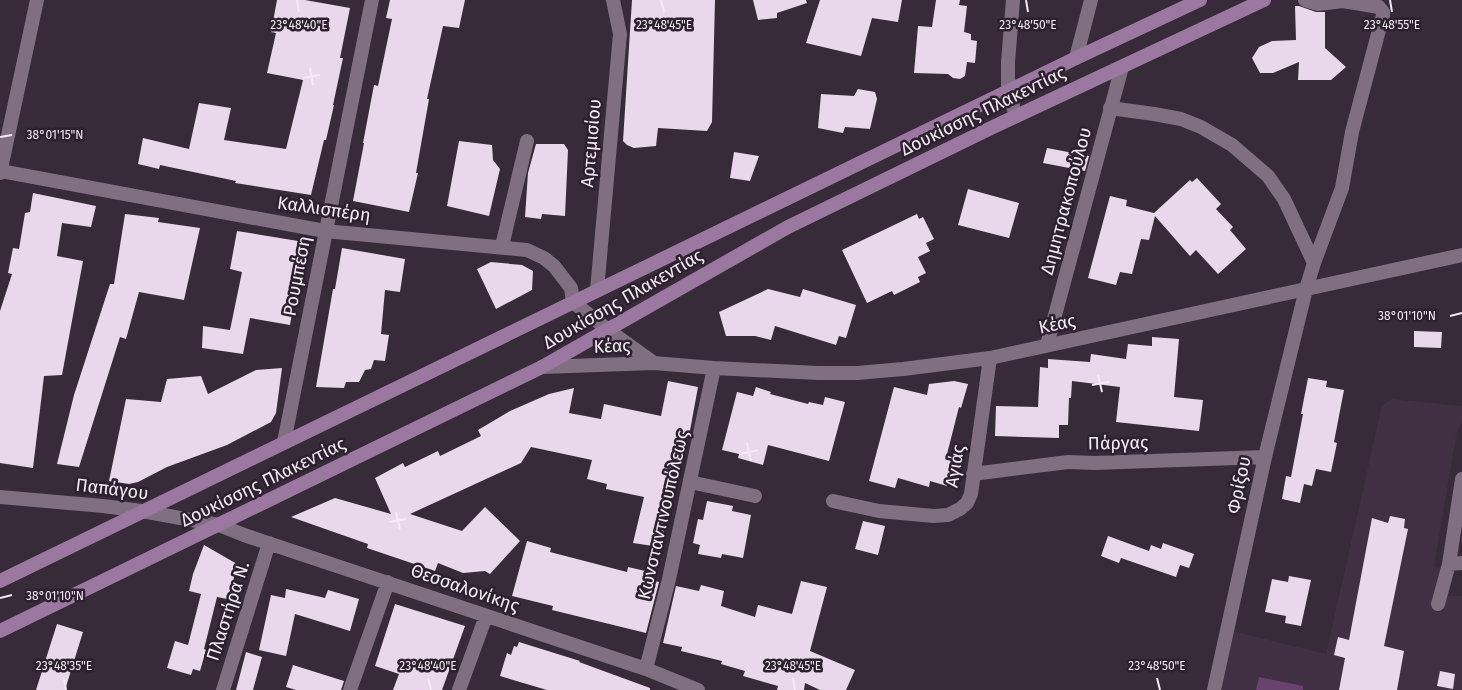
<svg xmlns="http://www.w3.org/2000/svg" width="1462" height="690" viewBox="0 0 1462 690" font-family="'Fira Sans',sans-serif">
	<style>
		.built { fill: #412f44 }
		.pitch { fill: #67436d }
		.building { fill: #e9d8ec }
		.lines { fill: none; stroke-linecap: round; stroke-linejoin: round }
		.pedestrian { stroke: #7f6f81; stroke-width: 14 }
		.minor { stroke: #7f6f81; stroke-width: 14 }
		.tertiary { stroke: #7f6f81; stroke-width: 14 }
		.secondary { stroke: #9a789f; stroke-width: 14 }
		.ticks { fill: none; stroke: #f3eaf5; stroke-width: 2 }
		.labels { text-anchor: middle; stroke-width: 5; stroke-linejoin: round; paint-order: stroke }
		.street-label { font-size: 18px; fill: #f3eaf5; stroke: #2d202f }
		.ticks-label { font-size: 12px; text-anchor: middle; fill: #f3eaf5; stroke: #2d202f; stroke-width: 5; stroke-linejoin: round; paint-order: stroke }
	</style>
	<rect width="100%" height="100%" fill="#372a39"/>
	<path class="built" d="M1392 399 1462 406V421L1457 431 1434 567 1454 570 1448 596H1462V690H1219L1233 631 1326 654 1382 405Z"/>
	<path class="pitch" d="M1259 677 1303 686V690H1256Z"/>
	<path class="building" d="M277 0H305L350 8 340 58H343L333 105H334L326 140H324L311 195 235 183 236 181 160 165 159 169 138 164 143 138 189 149 199 103 231 108 224 140 286 149 303 80 267 73 276 33 271 32Z
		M390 0H465L459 28 443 26 427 99H429L416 173H418L409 212 353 201 364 143H363L374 85 378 86 392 19 386 18Z
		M632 0H715L712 122 707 131 658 128 656 146 634 148 627 145 623 141Z
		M753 0H806L807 3 777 13V18L758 20Z
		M820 0H902L898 22 872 18 861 56 806 43Z
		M936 0H960L959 5 967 6 964 32 971 34V40L977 41 975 63 967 62 965 76 960 79 953 78 948 74 914 73 918 26 932 27Z
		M1295 6H1299L1316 12H1325V48L1346 67 1331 80H1298L1299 62 1273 73H1260L1252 58 1259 47 1272 41 1296 40Z
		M858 89 875 92 877 99 870 129 845 127 843 133 818 128 821 94 854 96Z
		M459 141 492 145 493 160 500 169 489 216 447 206Z
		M536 144H564L568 150 565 216 542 214 541 219 525 217 528 173Z
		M1047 148 1089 156 1085 171 1043 163Z
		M734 152 759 156 750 181 730 178Z
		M1197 178 1221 204 1216 209 1233 227 1230 230 1246 249 1218 274 1196 250 1190 256 1155 216 1149 240 1141 239 1132 274 1120 272 1116 285 1088 278 1110 196 1127 200 1126 206 1154 213 1190 180 1192 182Z
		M968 189 1019 203 1009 238 958 225Z
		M33 193 96 206 91 227 62 223 57 256 83 261 62 375 44 376 33 468 0 463V311L12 274 8 273 13 248 19 249 25 213 30 212Z
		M125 214 159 218 158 222 200 228 184 300 139 292 126 339 120 337 79 467 57 464 74 395 110 284H114Z
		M917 214 919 219 923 217 934 239 926 243 930 251 918 257 926 273 918 277 920 282 894 295 892 291 867 303 842 250Z
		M237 231 304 242 290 325 250 318 243 354 202 348 203 326 230 330 242 272 230 269Z
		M342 248 405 259 400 292 385 290 381 334 389 335 385 361 374 360 371 369 365 370 359 382H346L344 388 316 387 333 289H335Z
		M491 262 522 265 533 271 532 290 496 309 477 269Z
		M768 289 800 297 803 289 856 305 846 338 839 336 836 345 775 326 771 340 755 336H726L719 312Z
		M1414 331 1442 332 1441 348 1414 347Z
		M1152 337 1179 339 1174 397 1203 400 1199 431 1116 422 1120 387 1072 381 1071 398H1069L1068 425H1059V438L995 436 996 406 1038 407 1040 367 1048 368V359L1090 362 1091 354 1126 359 1128 344 1152 346Z
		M282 368 276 413 271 422 227 445 167 467 138 482 129 484 109 481 126 399 161 402 167 379 201 376 208 394 256 370Z
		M1308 378 1327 381 1326 387 1344 390 1334 442 1337 443 1331 472 1316 469 1312 486 1304 484 1300 503 1282 499 1286 476 1291 477 1303 414H1301Z
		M668 381 698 387 689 436 679 434 668 488 672 489 662 530 664 531 660 547 633 543 644 497 606 489 607 484 587 479 592 460 531 447 521 463 410 514 462 531 485 507 520 541 490 574 485 571 463 573 438 563 435 571 367 548 368 544 291 517 335 498 391 514 375 478 403 463 405 467 438 451 440 456 481 436 478 430 510 411 549 394 574 388 569 413 601 419 604 404 661 416Z
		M954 381 968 384 961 408 959 407 946 458 954 460 947 486 930 481 929 487 898 478 895 488 869 481 894 387 927 395 929 384Z
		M756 387 771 392 770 394 808 404 809 402 823 405 825 397 845 402 829 461 768 445 763 465 738 458 739 454 722 450 737 392 753 396Z
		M707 501 733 506 732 511 751 515 743 558 722 554 721 558 698 554 700 545 693 543 698 519 703 520Z
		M1390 516 1405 519 1404 528 1408 529 1384 646 1404 651 1397 690H1339L1345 658 1334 655 1338 637 1349 640 1372 518 1388 523Z
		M863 521 885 526 878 555 855 549Z
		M1108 536 1149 551 1151 545 1161 549 1163 543 1194 554 1189 568 1180 565 1176 577 1121 558 1119 563 1101 556Z
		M527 541 551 548 550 552 627 572 628 567 654 573 652 580 659 582 646 633 552 610 553 606 512 596Z
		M204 545 237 564 233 582 227 599 217 597 204 649 206 650 200 671 193 669 191 675 167 668 175 641 188 645 201 594 189 591 193 574Z
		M1289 576 1311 580 1301 626 1285 623 1286 616 1265 612 1272 579 1288 582Z
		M801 581 827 587 810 651 855 670 846 690H820L805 683 804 690H777L778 686 743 676 745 671 721 664 722 661 681 651 682 647 663 643 676 586 699 591 701 585 724 591 721 606 755 617 758 605 792 614Z
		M286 589 325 598 328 590 359 599 350 631 295 614 286 656 259 650 271 595 285 598Z
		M395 604 465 626 442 690H393L399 674 375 666Z
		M57 624 83 632 65 690H36Z
		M519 642 580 661 579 662 650 688V690H547L500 676 507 653 511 655 514 646 517 647Z
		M246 652 262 657 253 690H236Z
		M293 665 344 681 341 690H296L286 687Z
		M1440 671 1455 674 1453 689 1437 686Z"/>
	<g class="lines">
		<path class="pedestrian" d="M597 290 620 34 613 0"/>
		<path class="minor" d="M1076 58 1091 0
			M1110 108 1154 114 1181 119 1201 127 1232 145 1268 176 1284 199 1314 263
			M0 171 325 231 527 250 544 258 554 266 571 288 573 302 608 330 654 363
			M502 246 527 141
			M1047 345 1122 67
			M542 367 654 363 714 368 818 373H857L903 369 990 358 1462 255
			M284 442 372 0
			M973 474 1068 462 1094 463 1265 457
			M690 482 755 496
			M0 497 103 506 142 511 219 525 244 535 646 669 698 690
			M833 501 879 511 934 516 948 515 960 509 967 503 971 494 990 358
			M1449 564 1462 563
			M1438 604 1449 564 1462 479
			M646 669 669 579 714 368
			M223 690 269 543
			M350 690 388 582
			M459 690 486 616
			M1214 690 1265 457 1306 289 1314 263 1342 188 1352 132 1383 15V12L1379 7 1343 1 1318 4 1305 0"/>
		<path class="tertiary" d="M1013 0 1008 62V91L1016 116
			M0 173 37 0"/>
		<path class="secondary" d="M0 581 1076 58 1200 0
			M0 631 542 367 788 227 991 128 1264 0"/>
	</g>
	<path class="ticks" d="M297 0 299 12M661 0 664 12M1026 0 1028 12M1390 0 1392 12M310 68 313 85M303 78 320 75M0 137 12 135M1450 316 1462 313M1098 375 1102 392M1092 385 1109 382M747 443 751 461M740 454 758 450M396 512 400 529M389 522 406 519M0 598 12 595M64 678 66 690M428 678 431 690M793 678 795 690M1157 678 1160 690"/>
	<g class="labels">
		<g class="street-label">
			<text transform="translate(983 111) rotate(-26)" y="6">Δουκίσσης Πλακεντίας</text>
			<text transform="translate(591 143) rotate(-85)" y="6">Αρτεμισίου</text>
			<text transform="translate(1066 201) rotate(-75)" y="6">Δημητρακοπούλου</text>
			<text transform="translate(324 209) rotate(8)" y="6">Καλλισπέρη</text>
			<text transform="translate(297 276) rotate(-79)" y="6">Ρουμπέση</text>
			<text transform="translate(623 299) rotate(-30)" y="6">Δουκίσσης Πλακεντίας</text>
			<text transform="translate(1057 324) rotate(-12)" y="6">Κέας</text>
			<text transform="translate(612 346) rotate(-2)" y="6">Κέας</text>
			<text transform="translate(1118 443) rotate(-1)" y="6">Πάργας</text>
			<text transform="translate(955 466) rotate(-80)" y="6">Αγιάς</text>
			<text transform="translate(263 482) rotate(-26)" y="6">Δουκίσσης Πλακεντίας</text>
			<text transform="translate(1239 485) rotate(-78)" y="6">Φρίξου</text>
			<text transform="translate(112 489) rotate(7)" y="6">Παπάγου</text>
			<text transform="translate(663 515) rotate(-77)" y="6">Κωνσταντινουπόλεως</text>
			<text transform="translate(465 588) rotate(19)" y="6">Θεσσαλονίκης</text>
			<text transform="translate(228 611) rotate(-72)" y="6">Πλαστήρα Ν.</text>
		</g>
	</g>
	<g class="ticks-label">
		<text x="299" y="29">23°48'40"E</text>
		<text x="664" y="29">23°48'45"E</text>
		<text x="1028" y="29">23°48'50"E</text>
		<text x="1392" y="29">23°48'55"E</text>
		<text x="55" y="139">38°01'15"N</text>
		<text x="1407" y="320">38°01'10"N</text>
		<text x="55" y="600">38°01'10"N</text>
		<text x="64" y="670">23°48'35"E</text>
		<text x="428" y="670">23°48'40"E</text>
		<text x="793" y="670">23°48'45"E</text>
		<text x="1157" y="670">23°48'50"E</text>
	</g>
</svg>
